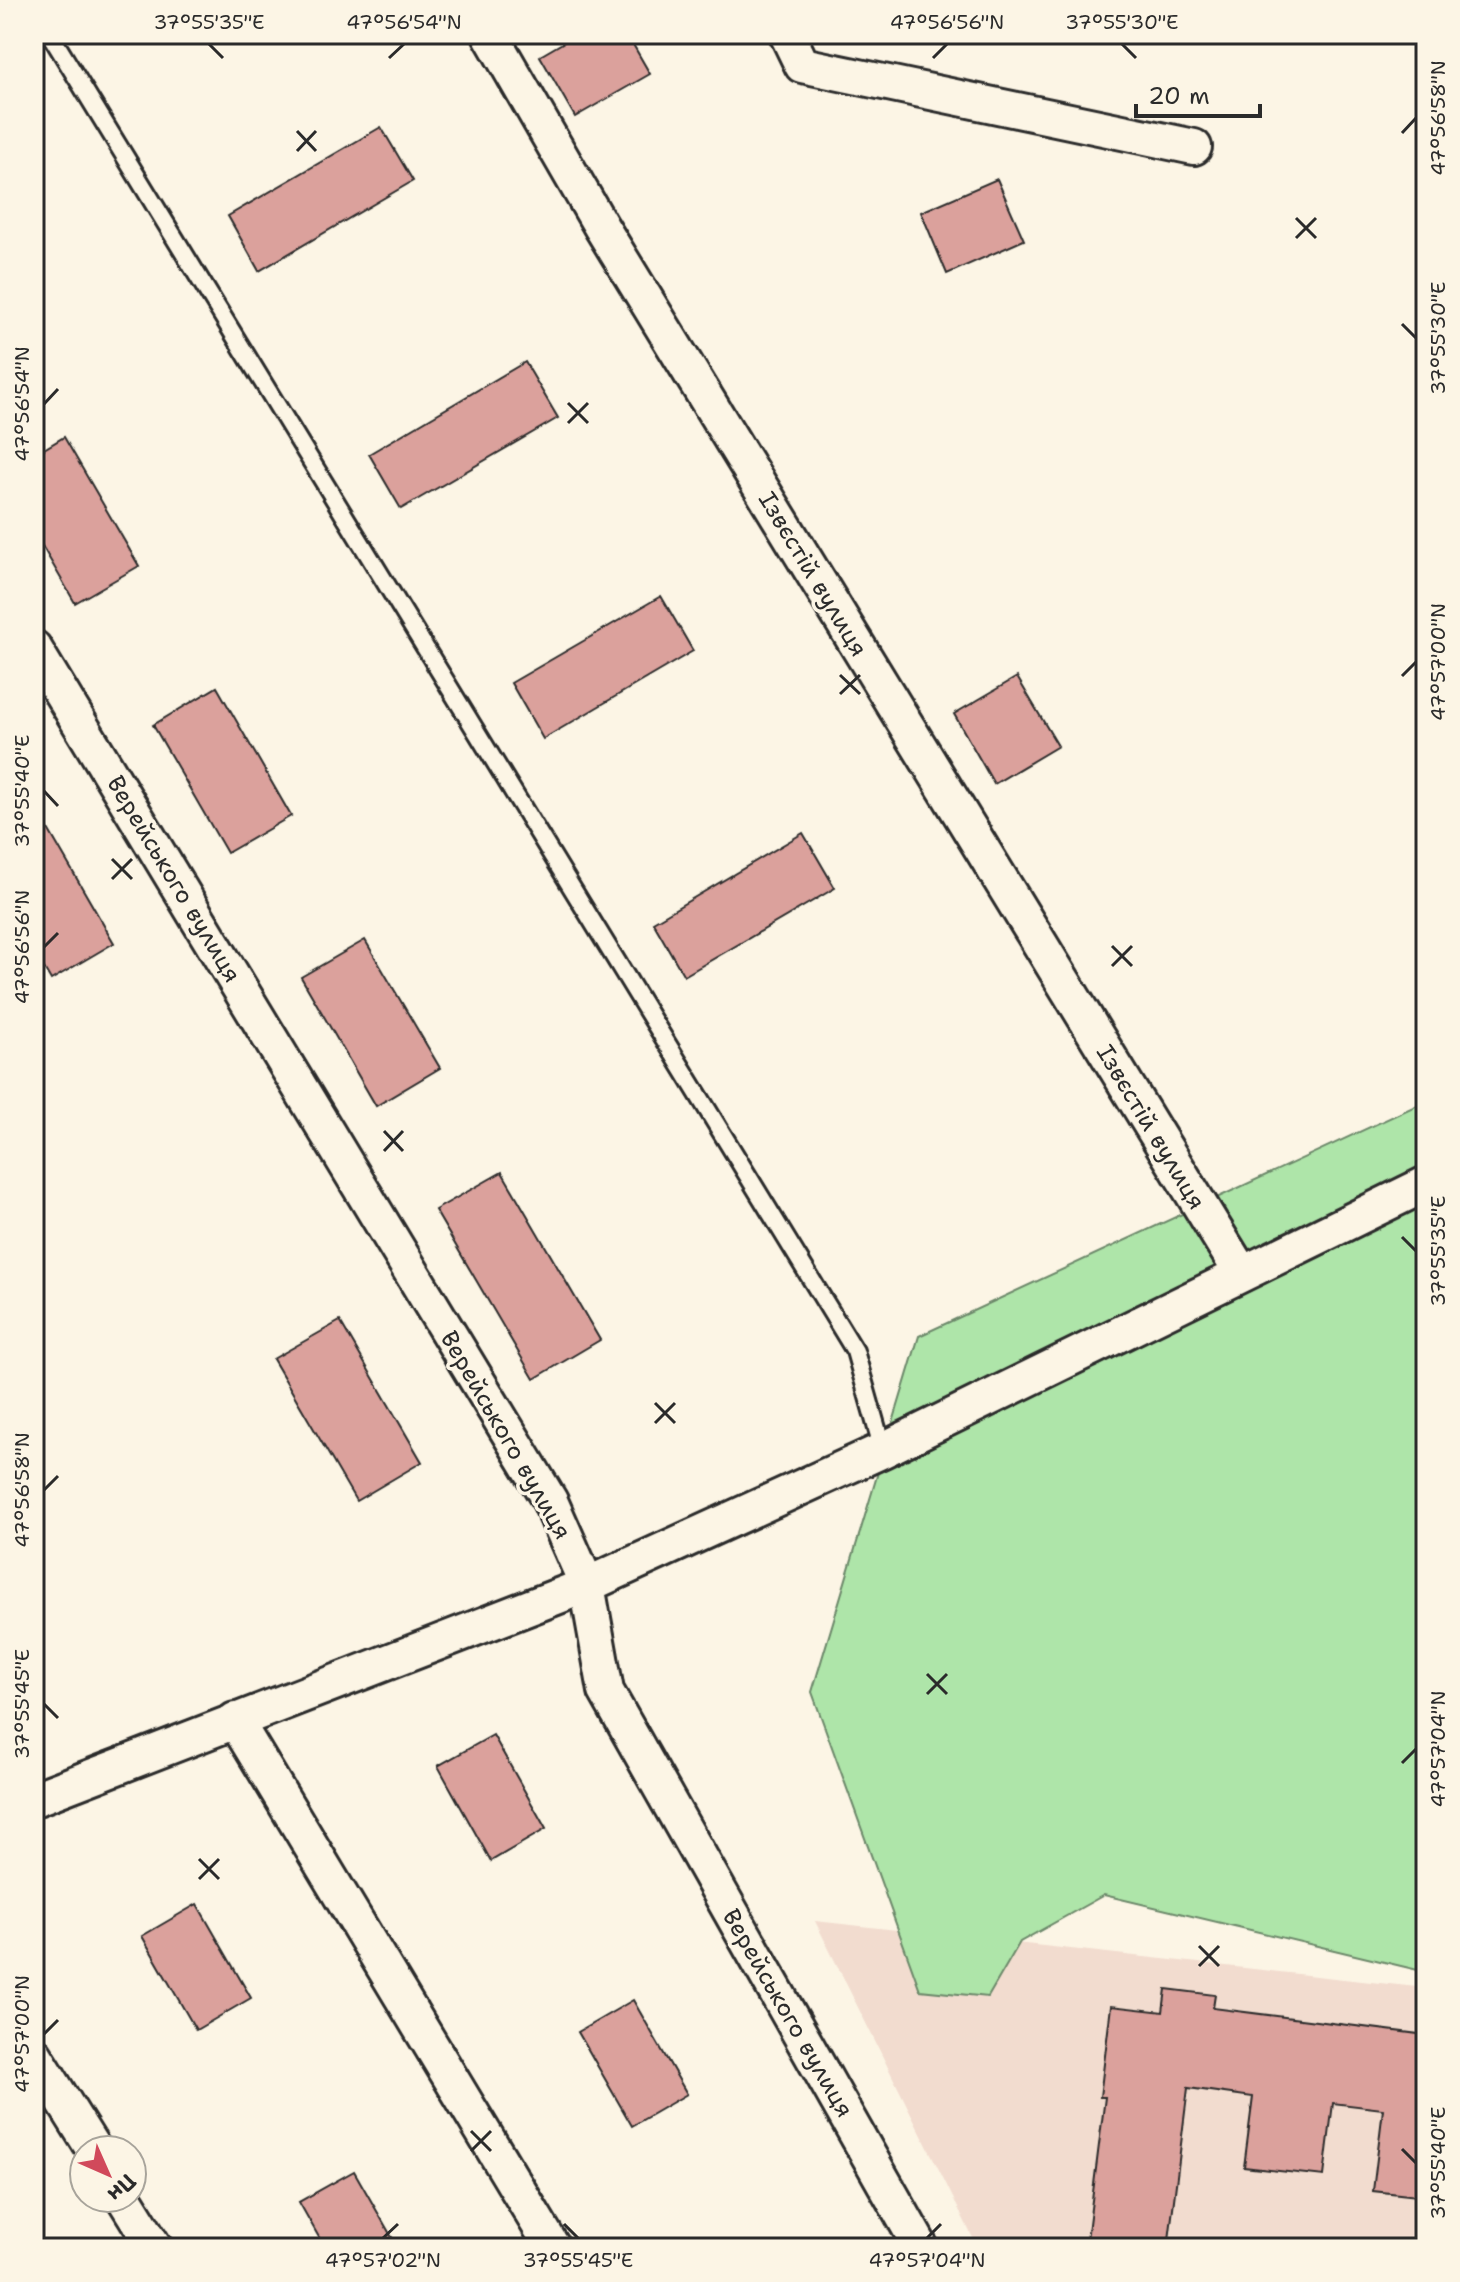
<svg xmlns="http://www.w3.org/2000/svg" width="1460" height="2282" viewBox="0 0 1460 2282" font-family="'Shantell Sans',sans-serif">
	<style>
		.built { fill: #f2dccf }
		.green { fill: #aee5a9; stroke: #6c886a; stroke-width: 2 }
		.building { fill: #dba19c; stroke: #2b2b2b; stroke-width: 2 }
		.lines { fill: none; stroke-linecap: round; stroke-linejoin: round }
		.service-casing { stroke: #2b2b2b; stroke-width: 22 }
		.minor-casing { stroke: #2b2b2b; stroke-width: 40 }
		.service { stroke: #fcf5e5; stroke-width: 16 }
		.minor { stroke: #fcf5e5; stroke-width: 34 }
		.ticks { fill: none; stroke: #2b2b2b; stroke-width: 3 }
		.labels { text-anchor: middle; stroke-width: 7; stroke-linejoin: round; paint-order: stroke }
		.street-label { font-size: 24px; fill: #2b2b2b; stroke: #fcf5e5 }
		.neatline { fill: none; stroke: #2b2b2b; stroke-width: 3 }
		.ticks-label { font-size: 20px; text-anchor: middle; fill: #2b2b2b }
	</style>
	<rect width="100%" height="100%" fill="#fcf5e5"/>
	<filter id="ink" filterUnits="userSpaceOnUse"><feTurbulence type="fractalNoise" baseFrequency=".0125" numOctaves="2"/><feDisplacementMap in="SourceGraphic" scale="16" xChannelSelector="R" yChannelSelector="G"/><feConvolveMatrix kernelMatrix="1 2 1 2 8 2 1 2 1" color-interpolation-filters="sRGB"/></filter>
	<g filter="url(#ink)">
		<path class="built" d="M815 1921 1426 1988V2248H978Z"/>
		<path class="green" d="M1426 1101V1972L1104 1895 1020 1942 988 1997 920 1990 812 1692 919 1336Z"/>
		<path class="building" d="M578 34H627L650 74 575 117 540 56Z
			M381 127 413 181 259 271 228 216Z
			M997 179 1024 240 947 274 921 212Z
			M525 362 558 418 401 509 369 454Z
			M64 437 139 566 75 603 34 532V455Z
			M661 596 693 651 543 739 511 683Z
			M1017 677 1058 746 994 784 954 714Z
			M217 687 291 816 227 853 153 725Z
			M40 815 114 943 51 980 34 951V819Z
			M803 833 835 888 684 976 653 922Z
			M365 940 440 1068 376 1106 301 977Z
			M502 1172 600 1340 534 1379 435 1210Z
			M340 1321 422 1462 356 1501 273 1359Z
			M493 1735 546 1829 491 1861 438 1766Z
			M197 1904 251 1998 196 2030 142 1936Z
			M1166 1989 1215 1995 1213 2008 1426 2035V2197L1373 2191 1383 2109 1333 2103 1324 2176 1244 2167 1253 2097 1188 2088 1168 2248H1086L1105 2097H1100L1111 2006 1163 2012Z
			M633 2000 687 2094 632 2126 578 2032Z
			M354 2171 398 2248H325L299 2202Z"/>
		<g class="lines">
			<defs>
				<path id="service" d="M50 34 855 1351 883 1450"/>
				<path id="minor" d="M490 34 602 228 1242 1274
					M787 34 802 65 1194 147
					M34 648 550 1501 587 1585 606 1691 921 2248
					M235 1720 553 2248
					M34 1799 587 1585 883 1450 1426 1184
					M34 2054 94 2150
					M124 2198 155 2248"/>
			</defs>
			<use href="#service" class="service-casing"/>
			<use href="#minor" class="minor-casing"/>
			<use href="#service" class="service"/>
			<use href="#minor" class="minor"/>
		</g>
	</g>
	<path class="ticks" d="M209 44 223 58M1122 44 1136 58M389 58 404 44M933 58 947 44M297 131 316 151M1402 133 1416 118M297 151 316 131M1296 218 1316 238M1296 238 1316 218M1402 324 1416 338M568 403 588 423M44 404 58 389M568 423 588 403M840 675 860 694M1402 676 1416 662M840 694 860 675M44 791 58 806M112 859 132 879M112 879 132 859M1112 946 1132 966M44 947 58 933M1112 966 1132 946M384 1131 403 1151M384 1151 403 1131M1402 1237 1416 1251M655 1403 675 1423M655 1423 675 1403M44 1490 58 1476M927 1674 947 1694M927 1694 947 1674M44 1704 58 1718M1402 1763 1416 1749M199 1859 219 1879M199 1879 219 1859M1199 1946 1219 1966M1199 1966 1219 1946M44 2034 58 2020M471 2131 491 2151M1402 2149 1416 2163M471 2151 491 2131M564 2224 578 2238M383 2238 398 2224M927 2238 941 2224"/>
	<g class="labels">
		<g class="street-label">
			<text transform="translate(813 574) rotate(59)" y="8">Ізвєстій вулиця</text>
			<text transform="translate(174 879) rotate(59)" y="8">Верейського вулиця</text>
			<text transform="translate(1151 1127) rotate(59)" y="8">Ізвєстій вулиця</text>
			<text transform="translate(506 1435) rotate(60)" y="8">Верейського вулиця</text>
			<text transform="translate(788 2013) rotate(60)" y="8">Верейського вулиця</text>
		</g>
	</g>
	<rect width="1460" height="2282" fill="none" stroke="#fcf5e5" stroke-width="88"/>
	<g transform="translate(108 2174) rotate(135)"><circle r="38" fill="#fcf5e5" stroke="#a8a49b" stroke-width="2"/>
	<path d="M0-6L14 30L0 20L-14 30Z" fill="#d1495b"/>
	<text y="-12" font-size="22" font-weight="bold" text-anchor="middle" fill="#2b2b2b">Пн</text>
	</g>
	<path d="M1136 104v12h124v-12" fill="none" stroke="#2b2b2b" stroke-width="4"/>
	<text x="1148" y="104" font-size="24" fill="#2b2b2b" stroke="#fcf5e5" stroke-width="6" paint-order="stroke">20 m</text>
	<rect x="44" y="44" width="1372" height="2194" class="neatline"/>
	<g class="ticks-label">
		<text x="209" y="29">37°55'35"E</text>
		<text x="404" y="29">47°56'54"N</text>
		<text x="947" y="29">47°56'56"N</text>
		<text x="1122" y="29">37°55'30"E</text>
		<text transform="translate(1438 118) rotate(-90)" y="7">47°56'58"N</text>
		<text transform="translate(1438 338) rotate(-90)" y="7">37°55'30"E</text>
		<text transform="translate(22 404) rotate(-90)" y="7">47°56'54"N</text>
		<text transform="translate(1438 662) rotate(-90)" y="7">47°57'00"N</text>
		<text transform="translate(22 791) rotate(-90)" y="7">37°55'40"E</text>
		<text transform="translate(22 947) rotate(-90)" y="7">47°56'56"N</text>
		<text transform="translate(1438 1251) rotate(-90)" y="7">37°55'35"E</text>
		<text transform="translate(22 1490) rotate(-90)" y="7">47°56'58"N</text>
		<text transform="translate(22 1704) rotate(-90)" y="7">37°55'45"E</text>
		<text transform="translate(1438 1749) rotate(-90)" y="7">47°57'04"N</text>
		<text transform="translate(22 2034) rotate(-90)" y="7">47°57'00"N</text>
		<text transform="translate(1438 2163) rotate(-90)" y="7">37°55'40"E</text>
		<text x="383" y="2267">47°57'02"N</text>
		<text x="578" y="2267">37°55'45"E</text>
		<text x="927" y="2267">47°57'04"N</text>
	</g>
</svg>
